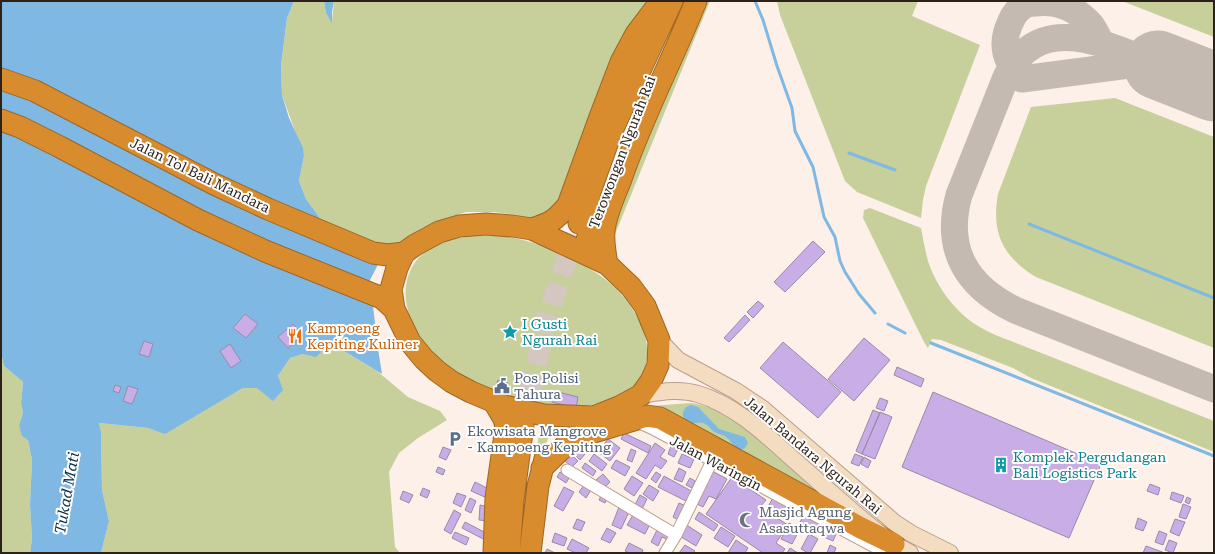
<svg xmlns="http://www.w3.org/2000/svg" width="1215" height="554" viewBox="0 0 1215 554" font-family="'Roboto Serif',serif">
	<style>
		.green { fill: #c7d09b }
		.water { fill: #7fb8e3 }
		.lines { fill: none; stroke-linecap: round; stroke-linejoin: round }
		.stream { stroke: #7fb8e3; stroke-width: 3 }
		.taxiway { stroke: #c5bab2; stroke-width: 27 }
		.runway { stroke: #c5bab2; stroke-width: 69 }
		.building { fill: #c8ade7; stroke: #988ba7 }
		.highway-tunnel { stroke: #d3c7bf; stroke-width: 21; stroke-dasharray: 21 10; stroke-linecap: butt }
		.street-casing { stroke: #bb9f8c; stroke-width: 13 }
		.secondary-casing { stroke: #bb9f8c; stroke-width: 18 }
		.highway-casing { stroke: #9c6726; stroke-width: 23 }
		.street { stroke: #fff; stroke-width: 11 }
		.secondary { stroke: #f3dcc0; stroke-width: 16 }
		.highway { stroke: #d88c2d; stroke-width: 21 }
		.labels { text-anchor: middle; stroke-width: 4; stroke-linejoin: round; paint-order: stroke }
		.street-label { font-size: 14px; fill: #2d221a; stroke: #fff }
		.culture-label { font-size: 14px; fill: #0d838f; stroke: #fff; text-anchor: start }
		.food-label { font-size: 14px; fill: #c56008; stroke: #fff; text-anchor: start }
		.service-label { font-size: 14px; fill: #4e5e75; stroke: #fff; text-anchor: start }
		.worship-label { font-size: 14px; fill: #5b616d; stroke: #fff; text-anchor: start }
		.water-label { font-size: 15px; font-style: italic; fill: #002d4a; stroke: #fff }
	</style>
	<rect width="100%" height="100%" fill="#fcf0e8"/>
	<path class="green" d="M294 1H324L326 13 332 22 334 1H650L558 202 545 216 530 219 511 214 494 212H467L449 217 422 228 405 241 385 251 322 221 306 199 299 181 304 156 282 95 281 65 287 18Z
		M705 1H710L611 244 613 221Z
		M777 1H918L912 16 980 45 926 186 923 200 921 218 857 192 845 181 780 15Z
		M1122 1H1214V37Z
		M1115 98 1214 137V348L1036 277C1003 257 991 233 998 194L1031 107Z
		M870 208 921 228C923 239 925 250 928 261 936 286 955 312 978 326 988 332 999 337 1011 341L1214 421V452L1031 378 1013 368 941 340 932 339 928 348 924 342 863 218 864 210Z
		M469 236C482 236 495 235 508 237 542 242 585 262 611 284 636 306 661 348 639 380 625 401 590 408 565 407 541 406 518 400 495 392 486 389 476 385 468 380 451 368 432 354 420 336 397 303 400 260 440 243 449 239 459 238 469 236Z
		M326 347 339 348 377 371 408 397 440 411 447 420 418 438 399 453 389 472 395 547 400 553H101L109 521 102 490 101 432 99 423 148 428 165 433 243 388H257L278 376 290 358Z
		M1 353 4 366 23 382 21 403 23 413 19 425 28 440 32 460 30 505 32 539 30 553H1Z
		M691 403C730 408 761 441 790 466 810 483 830 501 850 518L651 406Z
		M540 423 558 427 551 434Z
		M540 428 549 437 533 471Z"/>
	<path class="water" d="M1 1H294L287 18 281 65 282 95 289 118 303 148 304 156 299 181 306 199 322 221 385 251 370 280 378 349 382 374 339 348 326 347 316 357 303 354 290 358 278 376 283 390 273 401 257 388H243L165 434 148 428 99 423 101 432 102 490 109 521 101 553H30L32 539 30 505 32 460 28 440 22 436 19 425 23 413 21 403 23 382 4 366 1 353Z
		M324 1H334L332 12V23L326 13Z
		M691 405 698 407 719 429 745 437 748 443 745 448C736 453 732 441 725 436 721 434 717 434 713 431 710 428 708 425 703 423 695 421 694 426 685 421 681 414 683 407 691 405Z"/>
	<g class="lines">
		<path class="stream" d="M755 1 763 20 777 66 792 108 795 131 813 167 824 217 835 237 840 261 845 272 859 294 875 313
			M849 153 895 170
			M1029 224 1214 298
			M888 324 905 333
			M931 343 1214 456"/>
		<path class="taxiway" d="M1102 44C1098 38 1095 30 1091 25 1077 9 1057 0 1037 3 1033 3 1028 3 1025 5 1019 8 1013 15 1011 21 1000 43 1005 62 1022 79L1129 65H1148
			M1158 65C1106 45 1040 9 1006 77L959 195C944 249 966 286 1015 310L1214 389"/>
		<path class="runway" d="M1158 65 1214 87"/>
	</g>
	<path class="building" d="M813 241 825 252 785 292 774 282Z
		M758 301 764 306 753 318 747 312Z
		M245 314 258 324 246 338 233 328Z
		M745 315 750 320 729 342 724 338Z
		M293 324 303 335 288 348 278 337Z
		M864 338 890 360 854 401 828 379Z
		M144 341 153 344 149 357 139 354Z
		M783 342 841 392 818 418 760 368Z
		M230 344 241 361 231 368 220 351Z
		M897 367 924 379 921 387 894 375Z
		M498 380 508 383 505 392 495 389Z
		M115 385 121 387 119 393 113 391Z
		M128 386 138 389 132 404 123 401Z
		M554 391 578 397 576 408 552 402Z
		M933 392 1101 464 1069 538 902 467Z
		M880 398 888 401 884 411 876 408Z
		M873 410 880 413 862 454 856 451Z
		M880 412 892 417 875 459 862 454Z
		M624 433 651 446 648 453 621 439Z
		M589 439 597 448 590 454 582 445Z
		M608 439 620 448 610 461 598 452Z
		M655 443 665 450 660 457 667 461 661 469 655 465 646 479 636 473Z
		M574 444 585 454 580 460 569 449Z
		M671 446 678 449 674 457 668 454Z
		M443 447 451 450 446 460 439 457Z
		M631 449 636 451 632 462 627 460Z
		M570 453 578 461 572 467 564 460Z
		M594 454 607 464 602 471 589 461Z
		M682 454 694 459 690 468 678 463Z
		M855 454 863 457 859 466 851 463Z
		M864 457 871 461 868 468 861 464Z
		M616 460 630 467 625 476 611 468Z
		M585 463 596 471 593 476 582 468Z
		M438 467 445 470 443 475 436 472Z
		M679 468 686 472 682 482 674 479Z
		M710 470 727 479 716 499 709 496 703 507 693 502Z
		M560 472 569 478 566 483 557 477Z
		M656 472 661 475 656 483 651 479Z
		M603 474 610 482 604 488 596 480Z
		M632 476 643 483 634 496 624 489Z
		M664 476 693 492 688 502 658 487Z
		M732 477 766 500 760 507 788 525 776 543 785 549 782 553H763L706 514Z
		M690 478 695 481 692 488 686 485Z
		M475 482 491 490 487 498 471 491Z
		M1150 484 1160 488 1158 495 1147 491Z
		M584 485 591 490 586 498 579 492Z
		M649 485 659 491 653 501 643 494Z
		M564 487 574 492 563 511 554 506Z
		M423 488 430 491 427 498 420 495Z
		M403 491 413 495 409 503 400 499Z
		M1172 492 1184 496 1181 503 1170 499Z
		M457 493 466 496 461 507 453 503Z
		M602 494 608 496 605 503 599 500Z
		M640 495 647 499 642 509 635 505Z
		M774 496 793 506 788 515 769 505Z
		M1187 497 1191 499 1189 504 1185 502Z
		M470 498 476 501 471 513 465 510Z
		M679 503 686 506 680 521 673 517Z
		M1183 504 1191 507 1186 519 1179 517Z
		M480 505 490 507 488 521 479 520Z
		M619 507 629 512 621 529 612 525Z
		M454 510 461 514 451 534 444 530Z
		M699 512 718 525 714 531 695 519Z
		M633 515 650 524 645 534 627 525Z
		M804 515 824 527 820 534 800 522Z
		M1138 518 1147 522 1143 531 1135 528Z
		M577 519 585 522 581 531 573 528Z
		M1175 519 1185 522 1179 536 1170 532Z
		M465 522 490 535 487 541 462 528Z
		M789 523 800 529 792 544 781 539Z
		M685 524 702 535 696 546 678 535Z
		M659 526 671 533 668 540 662 537 658 546 651 542Z
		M721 527 735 536 728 547 714 538Z
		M607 528 616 533 610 543 601 539Z
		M828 528 837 532 833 541 824 537Z
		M1159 531 1167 534 1163 545 1155 542Z
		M455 532 469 538 466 545 452 538Z
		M555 533 567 538 564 546 552 542Z
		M809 534 818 539 810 553H808L801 549Z
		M572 539 589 548 586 553H576L567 549Z
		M736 540 748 548 745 553H728Z
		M1169 540 1177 543 1173 553 1165 550Z
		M629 543 643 550 642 553H629L625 551Z
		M685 545 695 551 693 553H679Z
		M830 545 836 548 834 553H827Z
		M1146 546 1165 553H1143Z
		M790 548 798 553H787Z
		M547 549 555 553H545Z"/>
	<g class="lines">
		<path class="highway-tunnel" d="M523 425 545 324 575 235"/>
		<defs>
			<path id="street" d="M635 421 651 428 886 553
				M567 470 676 535
				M665 553 676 535 712 461"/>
			<path id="secondary" d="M659 340 678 360 736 391 763 409 895 523 912 534 950 553
				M641 395C660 392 679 388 698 394 735 405 765 434 793 459 820 483 847 507 875 530L894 544 910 553"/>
			<path id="highway" d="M1 79 35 91 214 184 268 209 373 253 388 255 404 253
				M1 120 20 127 60 147 198 220 265 251 382 298 394 309
				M579 223 611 133 672 1
				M486 224 512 226 532 229 607 264 631 287 645 306 659 340 658 365 651 381 641 395 619 407 594 417 544 415 504 406 471 392 452 382 437 371 424 359 410 342 394 309 391 289 397 268 404 253 415 245 439 232 459 226Z
				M532 229C550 223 555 221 568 205L600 117 621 62 636 34 661 1
				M587 240 599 207
				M607 264C605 253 603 242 604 231 606 213 615 195 621 179 642 118 672 61 696 1
				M494 402 504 419 506 427 496 498 494 553
				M542 468 569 442 594 432 647 416 660 418 861 528 894 544
				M509 553 513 500 523 425
				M530 553 538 486 546 455"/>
		</defs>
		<use href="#street" class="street-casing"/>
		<use href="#secondary" class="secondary-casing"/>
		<use href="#highway" class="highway-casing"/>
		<use href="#street" class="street"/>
		<use href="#secondary" class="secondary"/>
		<use href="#highway" class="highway"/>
	</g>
	<defs>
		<symbol id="sight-bare" viewBox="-9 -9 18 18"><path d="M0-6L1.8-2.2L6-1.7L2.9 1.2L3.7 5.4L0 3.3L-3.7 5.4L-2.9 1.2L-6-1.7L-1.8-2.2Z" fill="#0f9aa8" stroke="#fff" stroke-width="2.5" paint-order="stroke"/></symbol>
		<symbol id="restaurant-bare" viewBox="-9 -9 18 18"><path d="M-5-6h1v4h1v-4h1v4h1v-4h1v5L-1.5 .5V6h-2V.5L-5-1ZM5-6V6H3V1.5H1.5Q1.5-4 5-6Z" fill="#e8710a" stroke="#fff" stroke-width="2.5" paint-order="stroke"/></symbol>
		<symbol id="civic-bare" viewBox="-9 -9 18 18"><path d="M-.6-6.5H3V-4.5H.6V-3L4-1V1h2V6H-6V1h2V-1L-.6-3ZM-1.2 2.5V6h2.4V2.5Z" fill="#5c6f8a" stroke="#fff" stroke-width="2.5" paint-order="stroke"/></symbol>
		<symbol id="parking-bare" viewBox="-9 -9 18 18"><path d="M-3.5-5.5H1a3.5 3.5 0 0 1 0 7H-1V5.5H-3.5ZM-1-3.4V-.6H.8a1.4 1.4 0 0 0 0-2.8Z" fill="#5c6f8a" stroke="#fff" stroke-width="2.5" paint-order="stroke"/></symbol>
		<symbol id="building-bare" viewBox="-9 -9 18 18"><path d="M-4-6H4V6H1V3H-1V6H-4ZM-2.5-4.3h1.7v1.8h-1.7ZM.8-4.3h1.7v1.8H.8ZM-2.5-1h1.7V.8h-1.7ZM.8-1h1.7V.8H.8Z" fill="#0f9aa8" stroke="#fff" stroke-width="2.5" paint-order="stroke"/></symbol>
		<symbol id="mosque-bare" viewBox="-9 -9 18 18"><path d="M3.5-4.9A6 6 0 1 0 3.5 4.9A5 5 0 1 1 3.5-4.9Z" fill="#6b7280" stroke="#fff" stroke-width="2.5" paint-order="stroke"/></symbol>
	</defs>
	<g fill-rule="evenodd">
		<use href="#sight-bare" x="499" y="321" width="22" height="22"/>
		<use href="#restaurant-bare" x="284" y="325" width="22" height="22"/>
		<use href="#civic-bare" x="491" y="375" width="22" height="22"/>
		<use href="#parking-bare" x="444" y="428" width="22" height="22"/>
		<use href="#building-bare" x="990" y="454" width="22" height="22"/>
		<use href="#mosque-bare" x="736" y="509" width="22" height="22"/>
	</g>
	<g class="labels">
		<g class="street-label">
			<text transform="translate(622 152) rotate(-69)" y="5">Terowongan Ngurah Rai</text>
			<text transform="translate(200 175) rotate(26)" y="5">Jalan Tol Bali Mandara</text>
			<text transform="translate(813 455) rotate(40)" y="5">Jalan Bandara Ngurah Rai</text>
			<text transform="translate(716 463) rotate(28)" y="5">Jalan Waringin</text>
		</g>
		<g class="culture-label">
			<text x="522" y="329">I Gusti<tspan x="522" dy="16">Ngurah Rai</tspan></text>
			<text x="1013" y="462">Komplek Pergudangan<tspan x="1013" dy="16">Bali Logistics Park</tspan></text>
		</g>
		<g class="food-label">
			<text x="307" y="333">Kampoeng<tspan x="307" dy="16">Kepiting Kuliner</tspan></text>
		</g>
		<g class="service-label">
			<text x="514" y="383">Pos Polisi<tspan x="514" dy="16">Tahura</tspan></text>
			<text x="467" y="436">Ekowisata Mangrove<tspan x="467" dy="16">- Kampoeng Kepiting</tspan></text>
		</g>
		<g class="worship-label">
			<text x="759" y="517">Masjid Agung<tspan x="759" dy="16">Asasuttaqwa</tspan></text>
		</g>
		<g class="water-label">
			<text transform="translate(67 493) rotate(-80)" y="5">Tukad Mati</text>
		</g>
	</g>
	<rect width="1215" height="554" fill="none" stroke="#2d221a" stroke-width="4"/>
</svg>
